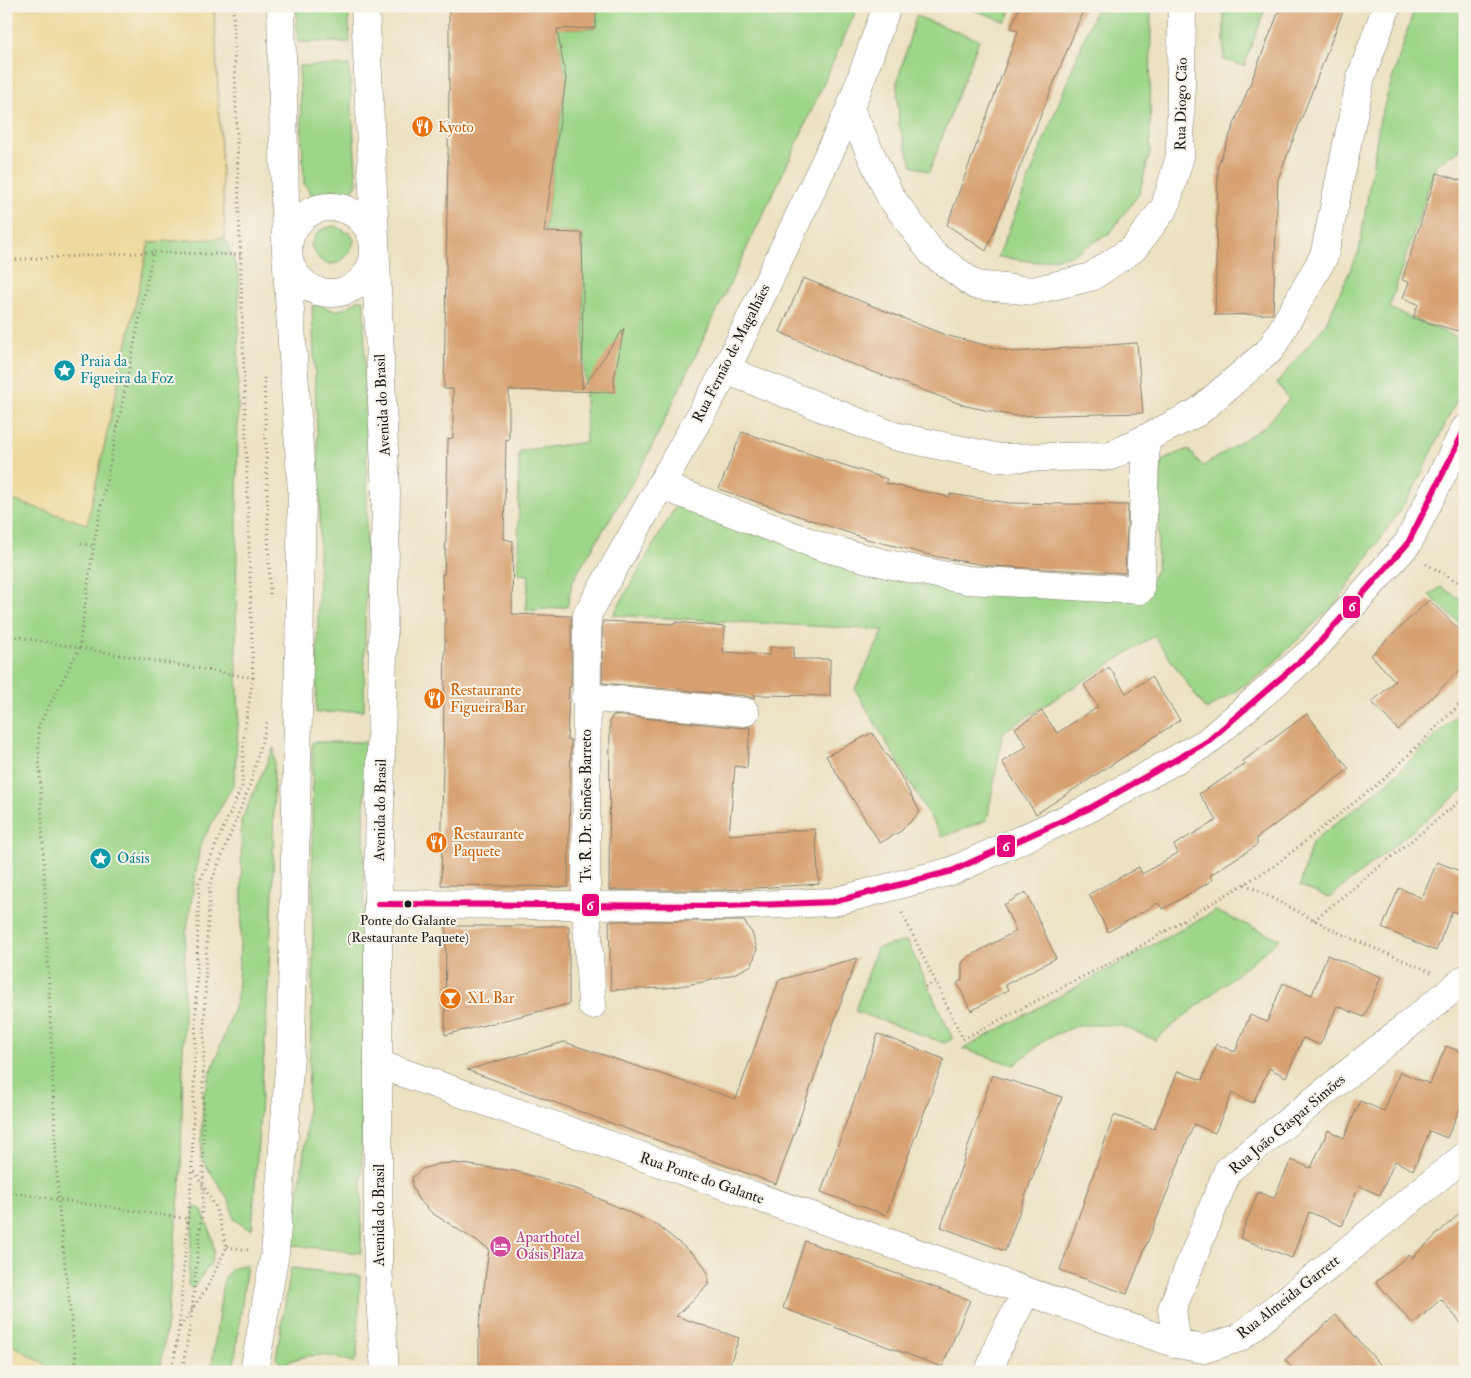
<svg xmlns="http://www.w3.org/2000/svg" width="1471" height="1378" viewBox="0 0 1471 1378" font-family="'IM FELL Double Pica',serif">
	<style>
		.green { fill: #9dd689; stroke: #5c7952 }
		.sand { fill: #eeda9e; stroke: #857b5d }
		.building { fill: #d7a06f }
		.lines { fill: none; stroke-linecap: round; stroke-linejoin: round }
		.minor-casing { stroke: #847f6f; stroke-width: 29 }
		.major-casing { stroke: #847f6f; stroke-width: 29 }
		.path { stroke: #847f6f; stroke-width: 3; stroke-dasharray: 1 4; stroke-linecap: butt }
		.minor { stroke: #fff; stroke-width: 28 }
		.major { stroke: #fff; stroke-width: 28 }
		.bus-1-casing { stroke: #f7f3e8; stroke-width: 10 }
		.bus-1 { stroke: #e5007d; stroke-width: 6 }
		.bus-dot { fill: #1c1c1c; stroke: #f7f3e8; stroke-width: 2 }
		.labels { text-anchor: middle; stroke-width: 4; stroke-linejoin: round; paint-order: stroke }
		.bus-label { font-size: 14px; fill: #1c1c1c; stroke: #f7f3e8 }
		.street-label { font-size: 15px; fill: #1c1c1c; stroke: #f7f3e8 }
		.food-label { font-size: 15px; fill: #c56008; stroke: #f7f3e8; text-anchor: start }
		.culture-label { font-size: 15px; fill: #0d838f; stroke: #f7f3e8; text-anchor: start }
		.hotel-label { font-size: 15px; fill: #b23c85; stroke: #f7f3e8; text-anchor: start }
		.line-badge { stroke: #f7f3e8; stroke-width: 2 }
		.badge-label { font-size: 14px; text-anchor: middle; font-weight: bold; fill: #fff }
	</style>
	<rect width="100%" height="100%" fill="#f7f3e8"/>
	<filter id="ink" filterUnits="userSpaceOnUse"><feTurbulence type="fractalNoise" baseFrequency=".02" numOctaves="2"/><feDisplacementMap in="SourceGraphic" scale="10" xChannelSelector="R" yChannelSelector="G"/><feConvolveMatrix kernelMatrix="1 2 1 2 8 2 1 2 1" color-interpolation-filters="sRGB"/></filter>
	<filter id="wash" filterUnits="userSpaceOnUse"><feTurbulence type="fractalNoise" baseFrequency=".0096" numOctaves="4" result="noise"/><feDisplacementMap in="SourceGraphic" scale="20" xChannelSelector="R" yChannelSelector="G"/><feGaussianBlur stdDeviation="1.12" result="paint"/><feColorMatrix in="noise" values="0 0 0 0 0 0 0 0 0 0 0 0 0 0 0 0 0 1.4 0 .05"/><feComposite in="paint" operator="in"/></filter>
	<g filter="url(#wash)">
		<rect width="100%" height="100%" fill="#ece2c2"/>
		<path class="green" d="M296 6H348L350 42H298Z
			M597 6H858L792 154 646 459 572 582 567 607 526 611 529 575 518 574 519 451 586 442 582 233 544 232 566 79 559 42 552 29 594 28Z
			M963 6H1013L1006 22Z
			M1097 6H1151L1150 152 1139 194 1110 233 1072 255 1037 262 998 257Z
			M1224 6H1266L1244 66 1224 60Z
			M1415 6H1465V134L1463 147 1436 165 1389 308 1465 341V383L1414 489 1338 601 1263 673 1206 710 1154 636 1003 732 987 820 942 837 855 689 884 630 613 615 680 499 818 552 1144 594 1157 568 1161 461 1188 449 1203 466 1265 426 1289 399 1277 383 1325 325 1359 251 1380 119Z
			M916 16 979 40 929 172 912 165 899 125 897 83Z
			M349 65 357 184 351 193 332 190 313 196 304 184 299 66Z
			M335 226 350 234 354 240C352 253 338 270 323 262 318 259 314 251 311 246 315 232 321 228 335 226Z
			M225 238 239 275 236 652 239 713 234 783 200 845 185 942 181 1174 167 1321 160 1372H57L6 1341V498L87 524 149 242Z
			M357 300H364L367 497 364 710 316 713 320 502 312 306C323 304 322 307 332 310 340 312 351 306 357 300Z
			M1441 587 1465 602V628L1429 595Z
			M1465 708V788L1329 898 1300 886 1312 842 1386 784Z
			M312 742H365L361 1253 292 1245 306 1136 313 984Z
			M274 747 273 894 266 1025 252 1229 245 1227 234 1219 229 1200 201 1158 203 1095 237 999 242 910 241 821Z
			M1215 911 1280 939 1155 1040 1120 1025H1079L1047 1038 1014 1065 963 1049Z
			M907 941 953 1039 944 1043 855 1011 877 948Z
			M194 1205 201 1209 210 1230 214 1250 211 1263 192 1289 188 1285Z
			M247 1265 233 1372H211L223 1282C229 1270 233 1266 247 1265Z
			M291 1268 360 1276 357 1357 354 1363C330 1353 306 1352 282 1365L276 1358Z"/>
		<path class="sand" d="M6 6H214L225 238 149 242 87 524 6 498Z
			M6 1341 57 1372H6Z"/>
		<g id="blocks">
			<path class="building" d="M449 6H597L595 28 557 29 566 79 544 232 582 233 583 286 582 389 624 328 614 380 615 392 509 390V440L506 439 504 539 513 541 512 614 571 616V687H569L567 740H571L568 887 441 885 445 642V610H443L442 574 444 575 446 538 448 439 453 438V389H444L449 94Z
				M1020 6H1085L986 251 947 225 1018 31 1011 28Z
				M1281 6H1345L1278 179 1273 314 1215 315 1218 165Z
				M1437 173 1465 182V333L1413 318 1418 304 1403 298 1409 282 1402 280Z
				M803 278 945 335 1013 352 1137 343 1143 413 1014 416 966 406 846 362 780 332Z
				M742 432 887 479 885 483 949 497 950 494 1009 503 1128 505 1125 573 990 566 938 557 867 539 719 489Z
				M1429 600 1465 635V665L1398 730 1372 702 1395 681 1371 655Z
				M603 621 676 624V622L725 627 723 652 770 655V647H794L793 659H830V696L754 695V699L746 696 602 683Z
				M1109 667 1126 693 1151 677 1180 720 1036 814 1002 762 1027 746 1015 728 1042 711 1057 733 1098 707 1084 685Z
				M1307 714 1349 769 1257 838V845L1210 875 1213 880 1163 909 1158 903 1108 932 1089 894 1139 867 1142 874 1178 853 1174 845 1217 820 1199 794 1246 764 1243 761Z
				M613 715 744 728 750 727 747 768 735 766 729 835 815 829 819 884 724 890H609L610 721Z
				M872 733 899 773 920 812 901 831 880 843 826 756Z
				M1437 862 1465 873V916L1452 911 1436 951 1382 928 1399 888 1422 898Z
				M1026 892 1056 958 1005 985 1008 990 971 1011 957 983 962 980V963L968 957 1016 931 1004 905Z
				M609 921H744L752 933 757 949 752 965 734 974 704 982 667 988 611 990Z
				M446 926H569V1004L445 1035Z
				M1327 955 1381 977 1364 1017 1337 1006 1320 1045 1303 1038 1286 1077 1269 1068 1253 1103 1232 1093 1215 1133 1194 1124 1127 1294 1060 1270 1114 1115 1154 1129 1178 1071 1202 1080 1216 1044 1235 1052 1250 1015 1267 1022 1283 983 1312 995Z
				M857 958 776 1184 467 1070 564 1042 736 1099 779 980Z
				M878 1034 944 1059 886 1215 821 1192Z
				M1446 1046 1465 1053V1097L1447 1138 1430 1131 1413 1170 1395 1161 1380 1195 1359 1186 1342 1226 1309 1212 1292 1258 1240 1238 1258 1192 1274 1198 1291 1160 1311 1168 1328 1130 1344 1138 1360 1101 1384 1111 1400 1072 1430 1084Z
				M992 1075 1062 1097 1005 1251 941 1227Z
				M454 1163 515 1171 582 1191 657 1225 699 1259 708 1273V1285L676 1316 739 1338 727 1372H479V1326L489 1249 432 1213 418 1199 412 1186V1178L422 1169 439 1164Z
				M1465 1208V1328L1441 1299 1413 1324 1376 1282 1409 1255 1412 1258Z
				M805 1241 970 1300 942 1367 783 1308Z
				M1336 1315 1387 1372H1296L1285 1360Z"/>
		</g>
	</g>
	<g filter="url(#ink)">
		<use href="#blocks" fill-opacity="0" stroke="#847f6f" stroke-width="1"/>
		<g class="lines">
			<defs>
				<path id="minor" d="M850 109 890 196 932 253 975 285 1032 291 1091 277 1133 249 1165 207 1180 156 1182 6
					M726 370 894 436 1000 458 1111 456 1198 412 1271 349 1324 256 1361 77 1387 6
					M660 485 822 547 887 564 967 580 1140 590 1146 438
					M585 697 745 712
					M378 904 726 906 833 902 952 871 1090 808 1207 742 1312 651 1408 543 1465 429
					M592 1005 586 905 587 615 726 370 850 109 887 6
					M378 1064 1177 1344 1204 1349 1239 1338 1465 1156
					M1177 1344 1172 1309 1228 1170 1465 979
					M989 1372 999 1344 1026 1292"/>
				<path id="major" d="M365 6 386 494 378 904V1267L385 1372
					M288 250a43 43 0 1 1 86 0a43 43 0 1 1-86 0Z
					M254 1372 275 1253 291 1043 298 713 302 492 286 251 281 6"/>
			</defs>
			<use href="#minor" class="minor-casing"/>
			<use href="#major" class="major-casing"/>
			<path class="path" d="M6 260 153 252
				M264 378 270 596
				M81 543 93 546
				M1426 564 1465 586
				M6 635 253 678
				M1245 884 1341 934 1431 972
				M902 913 963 1039 1134 950 1274 866 1384 779 1465 699
				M1314 920 1465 797
				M925 987 936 982
				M6 1192 189 1219
				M227 1247 249 1250
				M180 1327 206 1289 227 1247 215 1206 193 1169
				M77 1372 58 1201 38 727 79 649 94 542 153 252 242 255
				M172 1372 179 1327 192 1169 199 883 242 786 244 733 253 678 233 6
				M182 1372 191 1320 203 1200V1083L206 960 210 885 249 788 268 719"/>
			<use href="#minor" class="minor"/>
			<use href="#major" class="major"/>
			<defs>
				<path id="bus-1" d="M378 904 726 906 833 902 952 871 1090 808 1207 742 1312 651 1408 543 1465 429"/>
			</defs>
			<use href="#bus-1" class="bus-1-casing"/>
			<use href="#bus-1" class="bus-1"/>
		</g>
	</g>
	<defs>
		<symbol id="restaurant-disc" viewBox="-11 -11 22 22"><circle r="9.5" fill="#e8710a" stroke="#f7f3e8"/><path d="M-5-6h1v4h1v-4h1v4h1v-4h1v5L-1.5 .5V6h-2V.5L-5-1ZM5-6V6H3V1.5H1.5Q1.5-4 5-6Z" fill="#fff"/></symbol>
		<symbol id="sight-disc" viewBox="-11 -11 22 22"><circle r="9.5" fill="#0f9aa8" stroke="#f7f3e8"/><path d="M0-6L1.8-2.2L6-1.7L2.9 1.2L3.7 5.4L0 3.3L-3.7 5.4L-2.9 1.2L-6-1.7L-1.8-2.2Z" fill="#fff"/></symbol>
		<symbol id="bar-disc" viewBox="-11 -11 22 22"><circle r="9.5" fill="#e8710a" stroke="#f7f3e8"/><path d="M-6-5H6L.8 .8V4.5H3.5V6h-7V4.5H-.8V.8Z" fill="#fff"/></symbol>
		<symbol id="hotel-disc" viewBox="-11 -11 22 22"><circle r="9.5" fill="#d1479c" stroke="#f7f3e8"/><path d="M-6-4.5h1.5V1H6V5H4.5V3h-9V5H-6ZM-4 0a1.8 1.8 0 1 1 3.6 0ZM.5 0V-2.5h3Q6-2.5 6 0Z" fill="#fff"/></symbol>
	</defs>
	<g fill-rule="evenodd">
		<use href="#restaurant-disc" x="410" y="114" width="25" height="25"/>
		<use href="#sight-disc" x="52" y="358" width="25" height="25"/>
		<use href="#restaurant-disc" x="422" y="686" width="25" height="25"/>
		<use href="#restaurant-disc" x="424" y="830" width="25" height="25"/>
		<use href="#sight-disc" x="88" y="846" width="25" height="25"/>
		<use href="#bar-disc" x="438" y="986" width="25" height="25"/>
		<use href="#hotel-disc" x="488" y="1234" width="25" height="25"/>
	</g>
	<circle class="bus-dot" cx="408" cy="904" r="4.5"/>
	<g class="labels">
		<g class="bus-label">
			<text x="408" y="925">Ponte do Galante<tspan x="408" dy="17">(Restaurante Paquete)</tspan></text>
		</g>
		<g class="street-label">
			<text transform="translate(1181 104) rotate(-89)" y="5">Rua Diogo Cão</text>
			<text transform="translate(731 353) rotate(-63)" y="5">Rua Fernão de Magalhães</text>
			<text transform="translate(382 405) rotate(-93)" y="5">Avenida do Brasil</text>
			<text transform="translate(586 806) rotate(-90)" y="5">Tv. R. Dr. Simões Barreto</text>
			<text transform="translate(380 810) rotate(-89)" y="5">Avenida do Brasil</text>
			<text transform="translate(1287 1124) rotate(-40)" y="5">Rua João Gaspar Simões</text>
			<text transform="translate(702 1178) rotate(19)" y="5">Rua Ponte do Galante</text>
			<text transform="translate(379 1215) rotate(-90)" y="5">Avenida do Brasil</text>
			<text transform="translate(1288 1297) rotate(-38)" y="5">Rua Almeida Garrett</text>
		</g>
		<g class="food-label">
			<text x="438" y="132">Kyoto</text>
			<text x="450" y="695">Restaurante<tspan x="450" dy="17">Figueira Bar</tspan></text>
			<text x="453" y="839">Restaurante<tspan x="453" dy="17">Paquete</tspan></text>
			<text x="467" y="1003">XL Bar</text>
		</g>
		<g class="culture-label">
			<text x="80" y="366">Praia da<tspan x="80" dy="17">Figueira da Foz</tspan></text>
			<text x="117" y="863">Oásis</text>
		</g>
		<g class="hotel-label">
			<text x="516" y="1242">Aparthotel<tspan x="516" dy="17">Oásis Plaza</tspan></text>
		</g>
	</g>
	<g class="line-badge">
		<rect x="1342" y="595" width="19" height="24" rx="5" fill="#e5007d"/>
		<rect x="996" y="834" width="20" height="24" rx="5" fill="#e5007d"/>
		<rect x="581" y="893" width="19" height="24" rx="5" fill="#e5007d"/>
	</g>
	<g class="badge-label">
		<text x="1352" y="611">6</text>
		<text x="1006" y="851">6</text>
		<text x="590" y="910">6</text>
	</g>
	<rect width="1471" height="1378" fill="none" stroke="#f7f3e8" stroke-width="25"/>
</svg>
